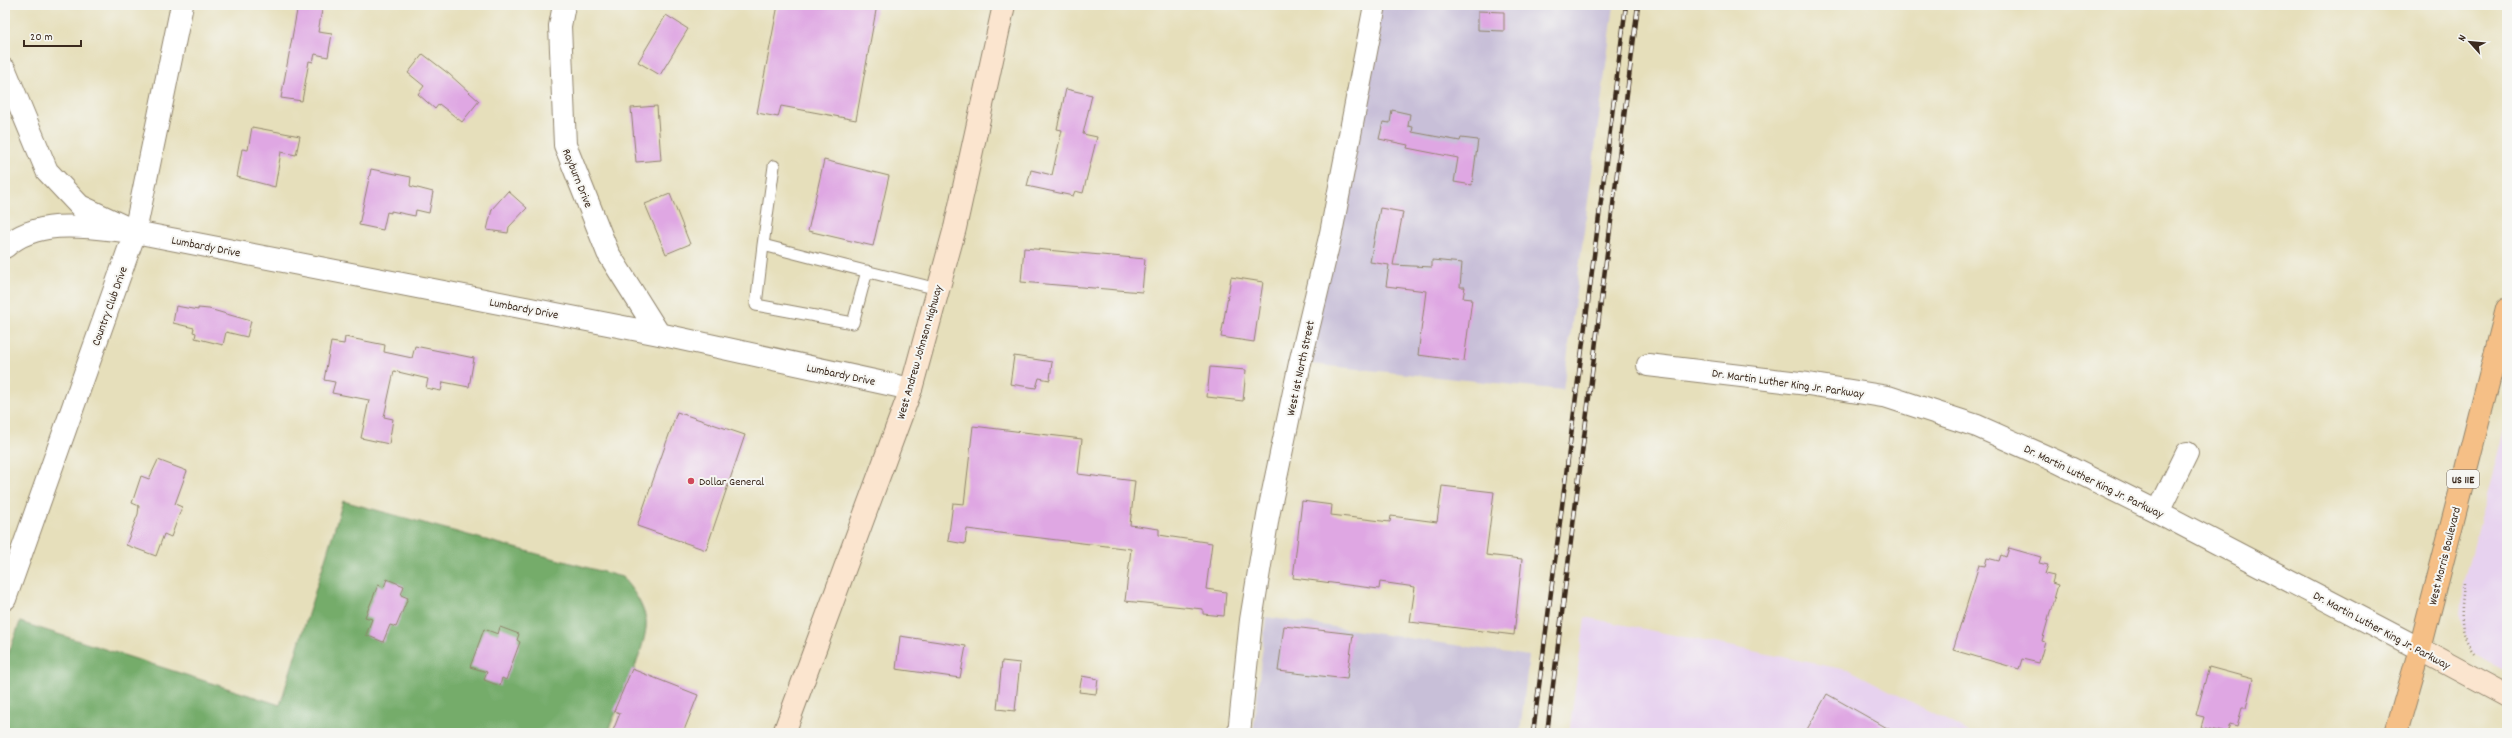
<svg xmlns="http://www.w3.org/2000/svg" width="2512" height="738" viewBox="0 0 2512 738" font-family="Dekko,sans-serif">
	<style>
		.built { fill: #e7d2ef }
		.industrial { fill: #c8bfd8 }
		.forest { fill: #74ac6b; stroke: #586b44 }
		.building { fill: #dfa7e3 }
		.lines { fill: none; stroke-linecap: round; stroke-linejoin: round }
		.lane-casing { stroke: #90846c; stroke-width: 13 }
		.street-casing { stroke: #90846c; stroke-width: 24 }
		.secondary-casing { stroke: #90846c; stroke-width: 24 }
		.primary-casing { stroke: #90846c; stroke-width: 24 }
		.path { stroke: #90846c; stroke-width: 2.5; stroke-dasharray: 1 3; stroke-linecap: butt }
		.lane { stroke: #fff; stroke-width: 11 }
		.street { stroke: #fff; stroke-width: 22 }
		.secondary { stroke: #fbe5cf; stroke-width: 22 }
		.primary { stroke: #f5bf86; stroke-width: 22 }
		.rail-casing { stroke: #3b2a1e; stroke-width: 4.5 }
		.rail { stroke: #f6f6f2; stroke-width: 3; stroke-dasharray: 9; stroke-linecap: butt }
		.poi-dot { fill: #d1495b; stroke: #f6f6f2; stroke-width: 1.5 }
		.labels { text-anchor: middle; stroke-width: 4; stroke-linejoin: round; paint-order: stroke }
		.shield { fill: #f6f6f2; stroke: #73675e; stroke-width: 1 }
		.shield-label { font-size: 11px; font-weight: bold; fill: #3b2a1e }
		.street-label { font-size: 12px; fill: #3b2a1e; stroke: #f6f6f2 }
		.poi-label { font-size: 12px; fill: #3b2a1e; stroke: #f6f6f2; text-anchor: start }
	</style>
	<rect width="100%" height="100%" fill="#f6f6f2"/>
	<filter id="ink" filterUnits="userSpaceOnUse"><feTurbulence type="fractalNoise" baseFrequency=".025" numOctaves="2"/><feDisplacementMap in="SourceGraphic" scale="8" xChannelSelector="R" yChannelSelector="G"/><feConvolveMatrix kernelMatrix="1 2 1 2 8 2 1 2 1" color-interpolation-filters="sRGB"/></filter>
	<filter id="wash" filterUnits="userSpaceOnUse"><feTurbulence type="fractalNoise" baseFrequency=".012" numOctaves="4" result="noise"/><feDisplacementMap in="SourceGraphic" scale="16" xChannelSelector="R" yChannelSelector="G"/><feGaussianBlur stdDeviation="0.9" result="paint"/><feColorMatrix in="noise" values="0 0 0 0 0 0 0 0 0 0 0 0 0 0 0 0 0 1.4 0 .05"/><feComposite in="paint" operator="in"/></filter>
	<g filter="url(#wash)">
		<rect width="100%" height="100%" fill="#e6dfbb"/>
		<path class="built" d="M2507 418V672L2474 654 2467 645 2461 616 2464 583Z
			M1585 617 1852 671 1971 733H1569Z"/>
		<path class="industrial" d="M1375 5H1614L1563 390 1300 363Z
			M1266 617 1529 656 1520 733H1253Z"/>
		<path class="forest" d="M343 501 622 577C633 590 642 602 646 619 650 641 617 710 607 733H5V663L20 622 280 705Z"/>
		<g id="blocks">
			<path class="building" d="M298 5H323L318 32 332 34 328 57 315 54 313 62 309 61 302 101 281 98Z
				M778 5H877L856 120 781 106 778 117 757 113Z
				M1478 11 1504 12V31L1478 30Z
				M666 15 688 29 660 75 638 62Z
				M423 54 449 74 479 101 462 122 439 104 435 109 418 94 424 86 408 73Z
				M1066 89 1092 95 1083 134 1097 137 1083 193 1075 191 1073 196 1027 186 1031 170 1052 175 1062 130 1057 129Z
				M657 106 661 160 636 162 631 108Z
				M1392 110 1410 114 1408 126 1413 127 1412 132 1460 141 1461 138 1478 140 1472 185 1454 182 1458 158 1407 148 1408 145 1379 139 1383 122 1390 123Z
				M252 127 300 136 296 155 281 152 275 187 237 177 242 149 248 150Z
				M824 160 889 176 873 246 808 231Z
				M371 169 411 177 410 186 433 192 429 213 416 210 415 216 391 211V213L387 212 383 230 359 225Z
				M508 191 527 208 509 227 508 233 487 230 492 209Z
				M670 194 690 244 666 254 645 204Z
				M1380 208 1403 212 1393 265 1432 267V260L1462 263 1460 287H1465L1463 298 1472 299 1464 361 1418 355 1426 291 1386 286 1389 265 1370 262Z
				M1024 248 1145 259 1142 292 1021 282Z
				M1231 277 1263 282 1254 342 1221 337Z
				M176 306 198 310V308L209 309 251 321 247 337 226 332 223 345 195 338 196 333 193 332 194 328 173 323Z
				M345 337 385 345 384 352 412 358 415 346 474 358 469 387 443 382 441 391 426 388 428 379 394 371 384 417 393 419 389 444 361 438 369 400 332 393 335 382 324 380 331 342 344 344Z
				M1014 356 1052 362 1050 380 1039 378 1036 388 1010 384Z
				M1210 367 1246 370 1243 401 1207 397Z
				M677 412 745 435 706 550 637 526Z
				M973 426 1082 439 1078 474 1135 481 1130 525 1159 529V535L1212 543 1206 589 1226 592 1224 616 1203 614V609L1125 601 1131 549 967 529 965 544 948 541 953 503 964 504Z
				M158 460 187 471 175 504 182 507 171 537 164 534 156 556 126 545 138 514 139 506 132 503 141 476 149 479Z
				M1442 486 1494 492 1486 555 1522 559 1514 635 1410 622 1415 587 1380 582 1379 589 1293 578 1302 501 1332 505 1331 515 1390 522 1391 516 1437 522Z
				M2009 548 2041 557 2039 563 2048 565 2045 574 2054 576 2052 583 2058 585 2042 641 2045 642 2039 663 2022 659 2019 669 1953 650 1979 565 1985 566 1987 558 1999 561 2001 555 2006 557Z
				M387 579 404 586 401 595 408 598 396 627 390 625 383 642 366 635 372 619 365 617 378 585 384 587Z
				M1284 626 1353 634 1347 679 1278 671Z
				M500 627 519 634 517 640 520 642 506 680 502 678 500 686 484 680 487 672 470 667 484 629 498 634Z
				M900 636 966 646 960 678 896 669Z
				M1002 661 1020 663 1015 711 997 709Z
				M2209 667 2253 679 2246 708H2242L2237 726 2230 724 2227 733 2201 727 2204 717 2196 715Z
				M632 669 698 695 683 733H612L620 713 614 711Z
				M1082 676 1098 679 1096 694 1079 692Z
				M1827 694 1896 733H1805Z"/>
		</g>
	</g>
	<g filter="url(#ink)">
		<use href="#blocks" fill-opacity="0" stroke="#90846c" stroke-width="1"/>
		<g class="lines">
			<defs>
				<path id="lane" d="M763 245 774 166
					M867 271 853 323 756 305 763 245C821 260 880 275 938 289"/>
				<path id="street" d="M564 5 560 26 565 145 608 253 659 334
					M5 70 47 171 80 206 123 226
					M5 247C40 216 93 228 135 232L659 334 911 389
					M1648 365 1808 384 1888 397 1977 426 2058 462 2158 512 2420 649
					M2158 512 2187 453
					M5 599 135 232 182 5
					M1239 733 1251 620 1268 516 1300 363 1331 233 1375 5"/>
				<path id="secondary" d="M2420 649 2507 696
					M784 733 911 389 955 228 1004 5"/>
				<path id="primary" d="M2396 733 2420 649 2507 309"/>
			</defs>
			<use href="#lane" class="lane-casing"/>
			<use href="#street" class="street-casing"/>
			<use href="#secondary" class="secondary-casing"/>
			<use href="#primary" class="primary-casing"/>
			<path class="path" d="M2464 583C2462 608 2457 633 2474 653"/>
			<use href="#lane" class="lane"/>
			<use href="#street" class="street"/>
			<use href="#secondary" class="secondary"/>
			<use href="#primary" class="primary"/>
			<defs>
				<path id="rail" d="M1533 733 1626 5
					M1547 733 1638 5"/>
			</defs>
			<use href="#rail" class="rail-casing"/>
			<use href="#rail" class="rail"/>
		</g>
	</g>
	<circle class="poi-dot" cx="691" cy="481" r="4"/>
	<g class="labels">
		<rect class="shield" x="2447" y="470" width="32" height="18" rx="3"/>
		<g class="shield-label">
			<text x="2463" y="483">US 11E</text>
		</g>
		<g class="street-label">
			<text transform="translate(578 178) rotate(68)" y="4">Rayburn Drive</text>
			<text transform="translate(206 246) rotate(11)" y="4">Lumbardy Drive</text>
			<text transform="translate(109 306) rotate(-70)" y="4">Country Club Drive</text>
			<text transform="translate(524 308) rotate(11)" y="4">Lumbardy Drive</text>
			<text transform="translate(919 352) rotate(-74)" y="4">West Andrew Johnson Highway</text>
			<text transform="translate(1300 368) rotate(-78)" y="4">West 1st North Street</text>
			<text transform="translate(841 374) rotate(12)" y="4">Lumbardy Drive</text>
			<text transform="translate(1788 383) rotate(8)" y="4">Dr. Martin Luther King Jr. Parkway</text>
			<text transform="translate(2094 481) rotate(26)" y="4">Dr. Martin Luther King Jr. Parkway</text>
			<text transform="translate(2444 556) rotate(-76)" y="4">West Morris Boulevard</text>
			<text transform="translate(2382 630) rotate(28)" y="4">Dr. Martin Luther King Jr. Parkway</text>
		</g>
		<g class="poi-label">
			<text x="699" y="485">Dollar General</text>
		</g>
	</g>
	<rect width="2512" height="738" fill="none" stroke="#f6f6f2" stroke-width="20"/>
	<g transform="translate(2470 42) rotate(297)" stroke="#f6f6f2" stroke-width="3" paint-order="stroke">
	<path d="M0-3L7 15L0 10L-7 15Z" fill="#3b2a1e"/>
	<text y="-6" font-size="11" font-weight="bold" text-anchor="middle" fill="#3b2a1e">N</text>
	</g>
	<path d="M24 40v6h57v-6" fill="none" stroke="#3b2a1e" stroke-width="2"/>
	<text x="30" y="40" font-size="12" fill="#3b2a1e" stroke="#f6f6f2" stroke-width="3" paint-order="stroke">20 m</text>
</svg>
